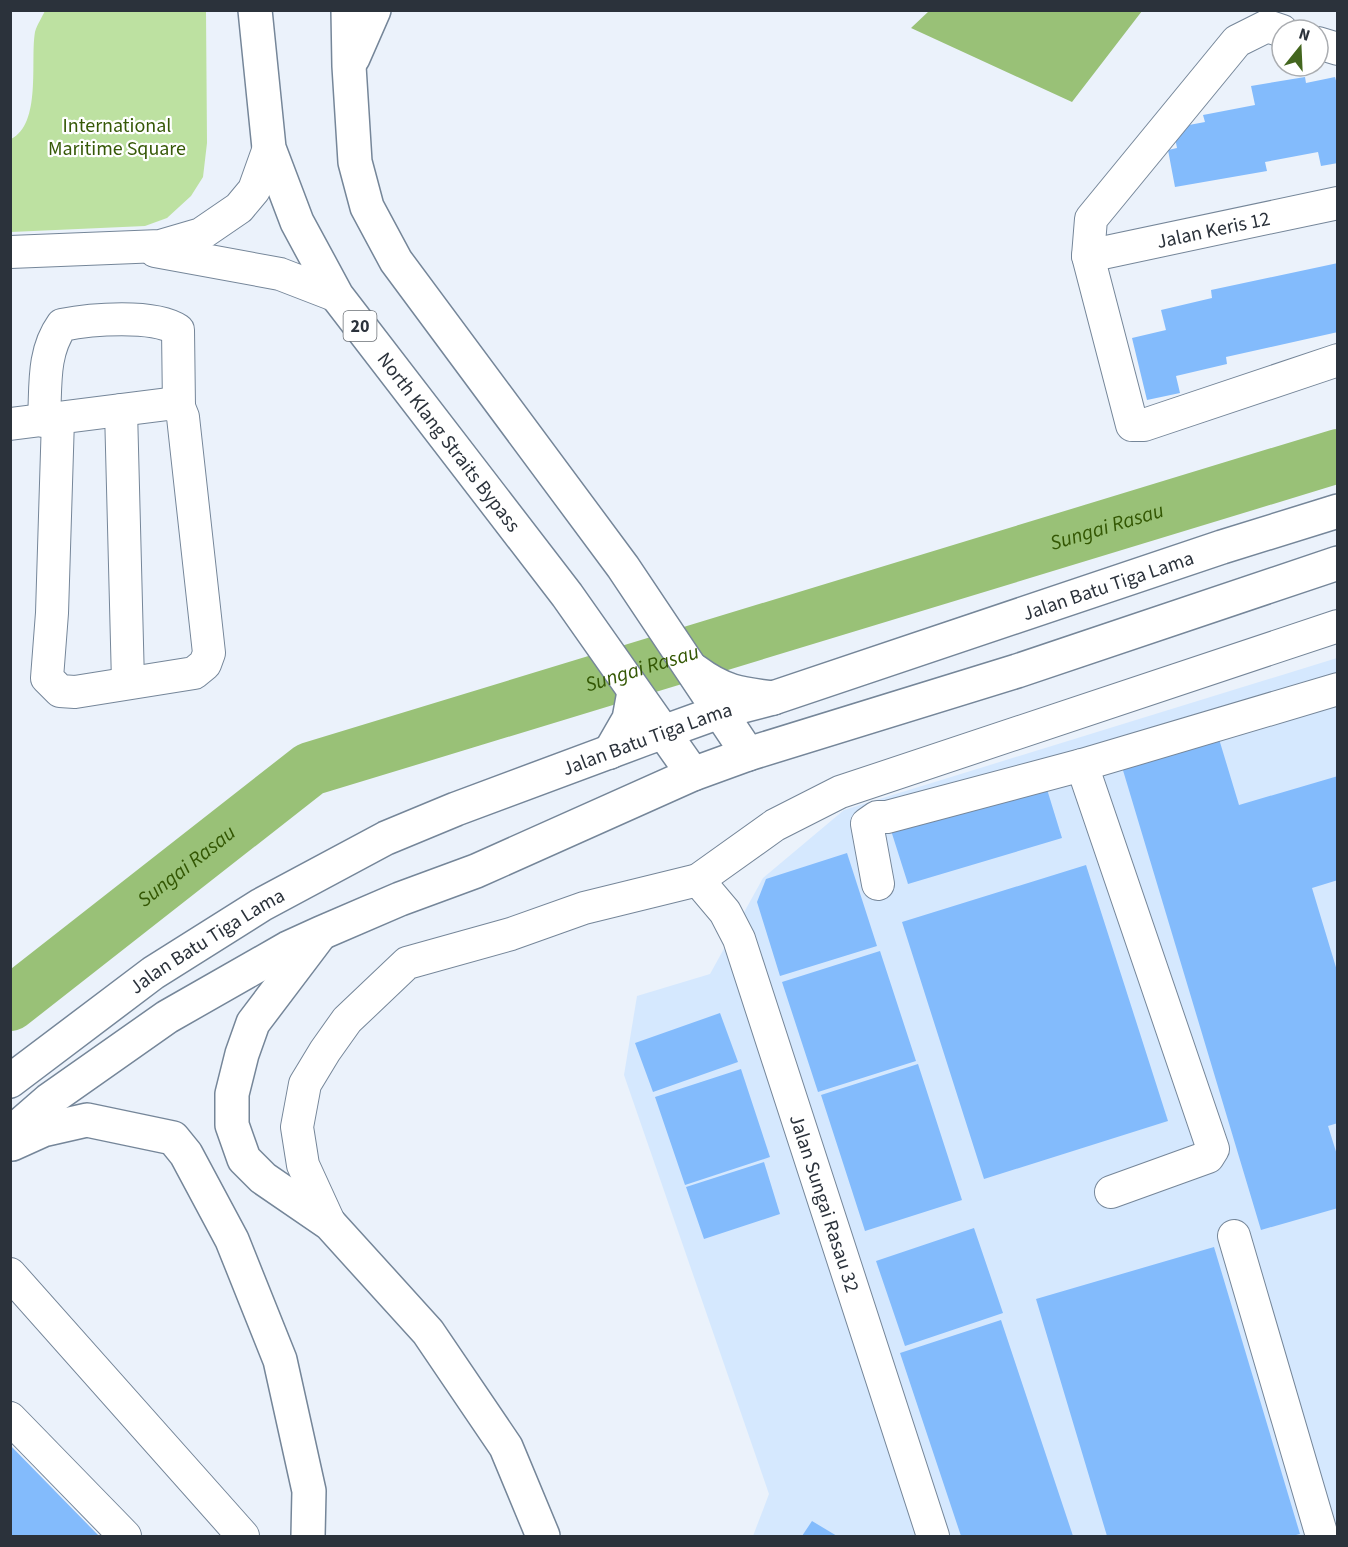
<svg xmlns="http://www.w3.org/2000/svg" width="1348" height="1547" viewBox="0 0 1348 1547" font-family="'Source Sans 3',sans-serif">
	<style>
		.built { fill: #d5e8fe }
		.green { fill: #bde1a1 }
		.water { fill: #99c177 }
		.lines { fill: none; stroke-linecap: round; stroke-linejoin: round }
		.river { stroke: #99c177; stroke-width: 54 }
		.building { fill: #83bbfc }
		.minor-casing { stroke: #758699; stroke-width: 34 }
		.major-casing { stroke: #758699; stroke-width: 36 }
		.highway-casing { stroke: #758699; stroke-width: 36 }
		.minor { stroke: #fff; stroke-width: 32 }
		.major { stroke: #fff; stroke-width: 33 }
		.highway { stroke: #fff; stroke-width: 33 }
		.labels { text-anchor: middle; stroke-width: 4.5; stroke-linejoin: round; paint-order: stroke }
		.shield { fill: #fff; stroke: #6b7076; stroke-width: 1.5 }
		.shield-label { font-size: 18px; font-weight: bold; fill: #2b323b }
		.park-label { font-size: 20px; fill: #365907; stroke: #fff }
		.street-label { font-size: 20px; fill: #2b323b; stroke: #fff }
		.water-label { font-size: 21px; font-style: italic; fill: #335703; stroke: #fff }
	</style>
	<rect width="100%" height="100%" fill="#ebf2fb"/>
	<path class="built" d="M1337 658V1536H753L769 1494 624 1075 637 996 710 974 763 878 844 810Z"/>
	<path class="green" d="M45 11H206L207 143 203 177 191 196 167 218 145 226 11 232V139C42 124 30 60 35 32 37 25 42 17 45 11Z"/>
	<path class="water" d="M929 11V10L1142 11 1072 102 911 28Z"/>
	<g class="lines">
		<path class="river" id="s1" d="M10 1004 310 769 1338 456"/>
	</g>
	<path class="building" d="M1305 77 1306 83 1335 77 1338 88V163L1321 166 1318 152 1265 162 1267 171 1175 187 1168 150 1177 148 1173 128 1205 122 1203 115 1255 105 1251 86Z
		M1338 263V332L1226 357 1227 364 1176 376 1180 393 1147 400 1132 338 1166 330 1161 310 1212 298 1211 290Z
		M1216 729 1239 805 1338 776V880L1312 888 1338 974V1123L1328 1126 1338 1158V1208L1261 1230 1119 757Z
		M1046 786 1062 838 908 884 888 821Z
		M847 853 877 946 780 976 757 902 766 879Z
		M1086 865 1168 1121 984 1179 902 922Z
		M880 951 916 1061 818 1092 782 982Z
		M720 1013 738 1062 653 1092 635 1043Z
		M918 1064 962 1200 865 1231 821 1095Z
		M741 1069 770 1157 685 1185 655 1097Z
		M764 1162 780 1214 704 1239 686 1187Z
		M974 1228 1003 1313 905 1346 876 1261Z
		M1214 1247 1300 1534 1292 1536H1107L1036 1299Z
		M1001 1320 1073 1536H961L900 1353Z
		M10 1445 99 1536H10Z
		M812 1521 837 1536H802Z"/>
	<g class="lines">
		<defs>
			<g id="minor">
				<path d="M1282 31 1267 26 1237 41 1091 219 1088 256 1132 425H1144L1338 360"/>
				<path d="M1318 43 1338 49"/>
				<path d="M155 251 280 274 337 296"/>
				<path d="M10 252 160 246 201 234 239 208 254 190 269 148"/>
				<path id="s2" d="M1088 256 1338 203"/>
				<path d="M121 410 128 682"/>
				<path d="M44 421C46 387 42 353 62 325 91 319 154 314 178 330L179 407"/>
				<path d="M10 424 168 404 179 407 183 417 209 653 205 664 194 673 75 692 60 691 47 678 52 613 58 419"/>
				<path d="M1082 765 1213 1149 1208 1157 1111 1192"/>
				<path id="s3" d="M698 880 725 912 739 939 933 1536"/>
				<path d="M878 884 867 824 877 817H887L1082 765 1338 689"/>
				<path d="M330 1224 303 1165 297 1127 305 1084 325 1051 347 1020 407 963 511 934 584 908 698 880 775 825 840 792 1338 626"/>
				<path d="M1234 1236 1322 1536"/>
				<path d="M10 1274 243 1536"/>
				<path d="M10 1418 125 1536"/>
			</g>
			<g id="major">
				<path d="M318 937 253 1023 242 1054 232 1094V1125L244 1159 263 1178 330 1224 428 1332 506 1447 543 1536"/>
				<path id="s4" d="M10 1081 153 973 261 905 386 838 456 809 644 739 719 712 773 698 1222 547 1338 511"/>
				<path d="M10 1134 49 1100 167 1017 288 948 321 933 400 899 476 871 693 774 748 754 1017 671 1338 563"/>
				<path d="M12 1144 43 1130 87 1120 173 1138 186 1154 232 1240 280 1360 309 1491 308 1536"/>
			</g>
			<g id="highway">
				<path id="s5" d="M255 10 269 148 297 222 337 296 567 595 693 774"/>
				<path d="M348 10 349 66 355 162 367 207 396 261 623 567 748 754"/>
				<path d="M353 58 374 10"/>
				<path d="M695 671C723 692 740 694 773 698"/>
				<path d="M610 752 629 719 634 692"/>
			</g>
		</defs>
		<use href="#minor" class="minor-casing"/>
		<use href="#major" class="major-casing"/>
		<use href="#highway" class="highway-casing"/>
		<use href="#minor" class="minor"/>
		<use href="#major" class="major"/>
		<use href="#highway" class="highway"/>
	</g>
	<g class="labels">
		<rect class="shield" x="343.5" y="311" width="33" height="30" rx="4.5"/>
		<g class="shield-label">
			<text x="360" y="332">20</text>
		</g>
		<g class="park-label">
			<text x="117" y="132">International<tspan x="117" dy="23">Maritime Square</tspan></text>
		</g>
		<g class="street-label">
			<text dy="7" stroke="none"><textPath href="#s2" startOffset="128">Jalan Keris 12</textPath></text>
			<text dy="7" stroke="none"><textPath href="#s5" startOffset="486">North Klang Straits Bypass</textPath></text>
			<text dy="7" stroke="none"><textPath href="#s4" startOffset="1214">Jalan Batu Tiga Lama</textPath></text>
			<text dy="7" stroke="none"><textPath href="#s4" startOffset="728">Jalan Batu Tiga Lama</textPath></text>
			<text dy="7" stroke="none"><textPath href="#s4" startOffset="242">Jalan Batu Tiga Lama</textPath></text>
			<text dy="7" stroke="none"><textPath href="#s3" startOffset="350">Jalan Sungai Rasau 32</textPath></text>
		</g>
		<g class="water-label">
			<text dy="7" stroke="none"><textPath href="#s1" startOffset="1214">Sungai Rasau</textPath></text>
			<text dy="7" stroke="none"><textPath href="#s1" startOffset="728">Sungai Rasau</textPath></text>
			<text dy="7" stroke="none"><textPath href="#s1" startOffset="224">Sungai Rasau</textPath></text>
		</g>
	</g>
	<rect width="1348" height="1547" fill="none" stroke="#2b323b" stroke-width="24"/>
	<g transform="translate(1300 48) rotate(18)"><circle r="28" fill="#ffffff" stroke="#aaadb1" stroke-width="1.5"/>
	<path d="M0-4.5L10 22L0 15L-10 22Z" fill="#43661e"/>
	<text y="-9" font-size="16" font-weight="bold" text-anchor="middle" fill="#2b323b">N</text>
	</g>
</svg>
